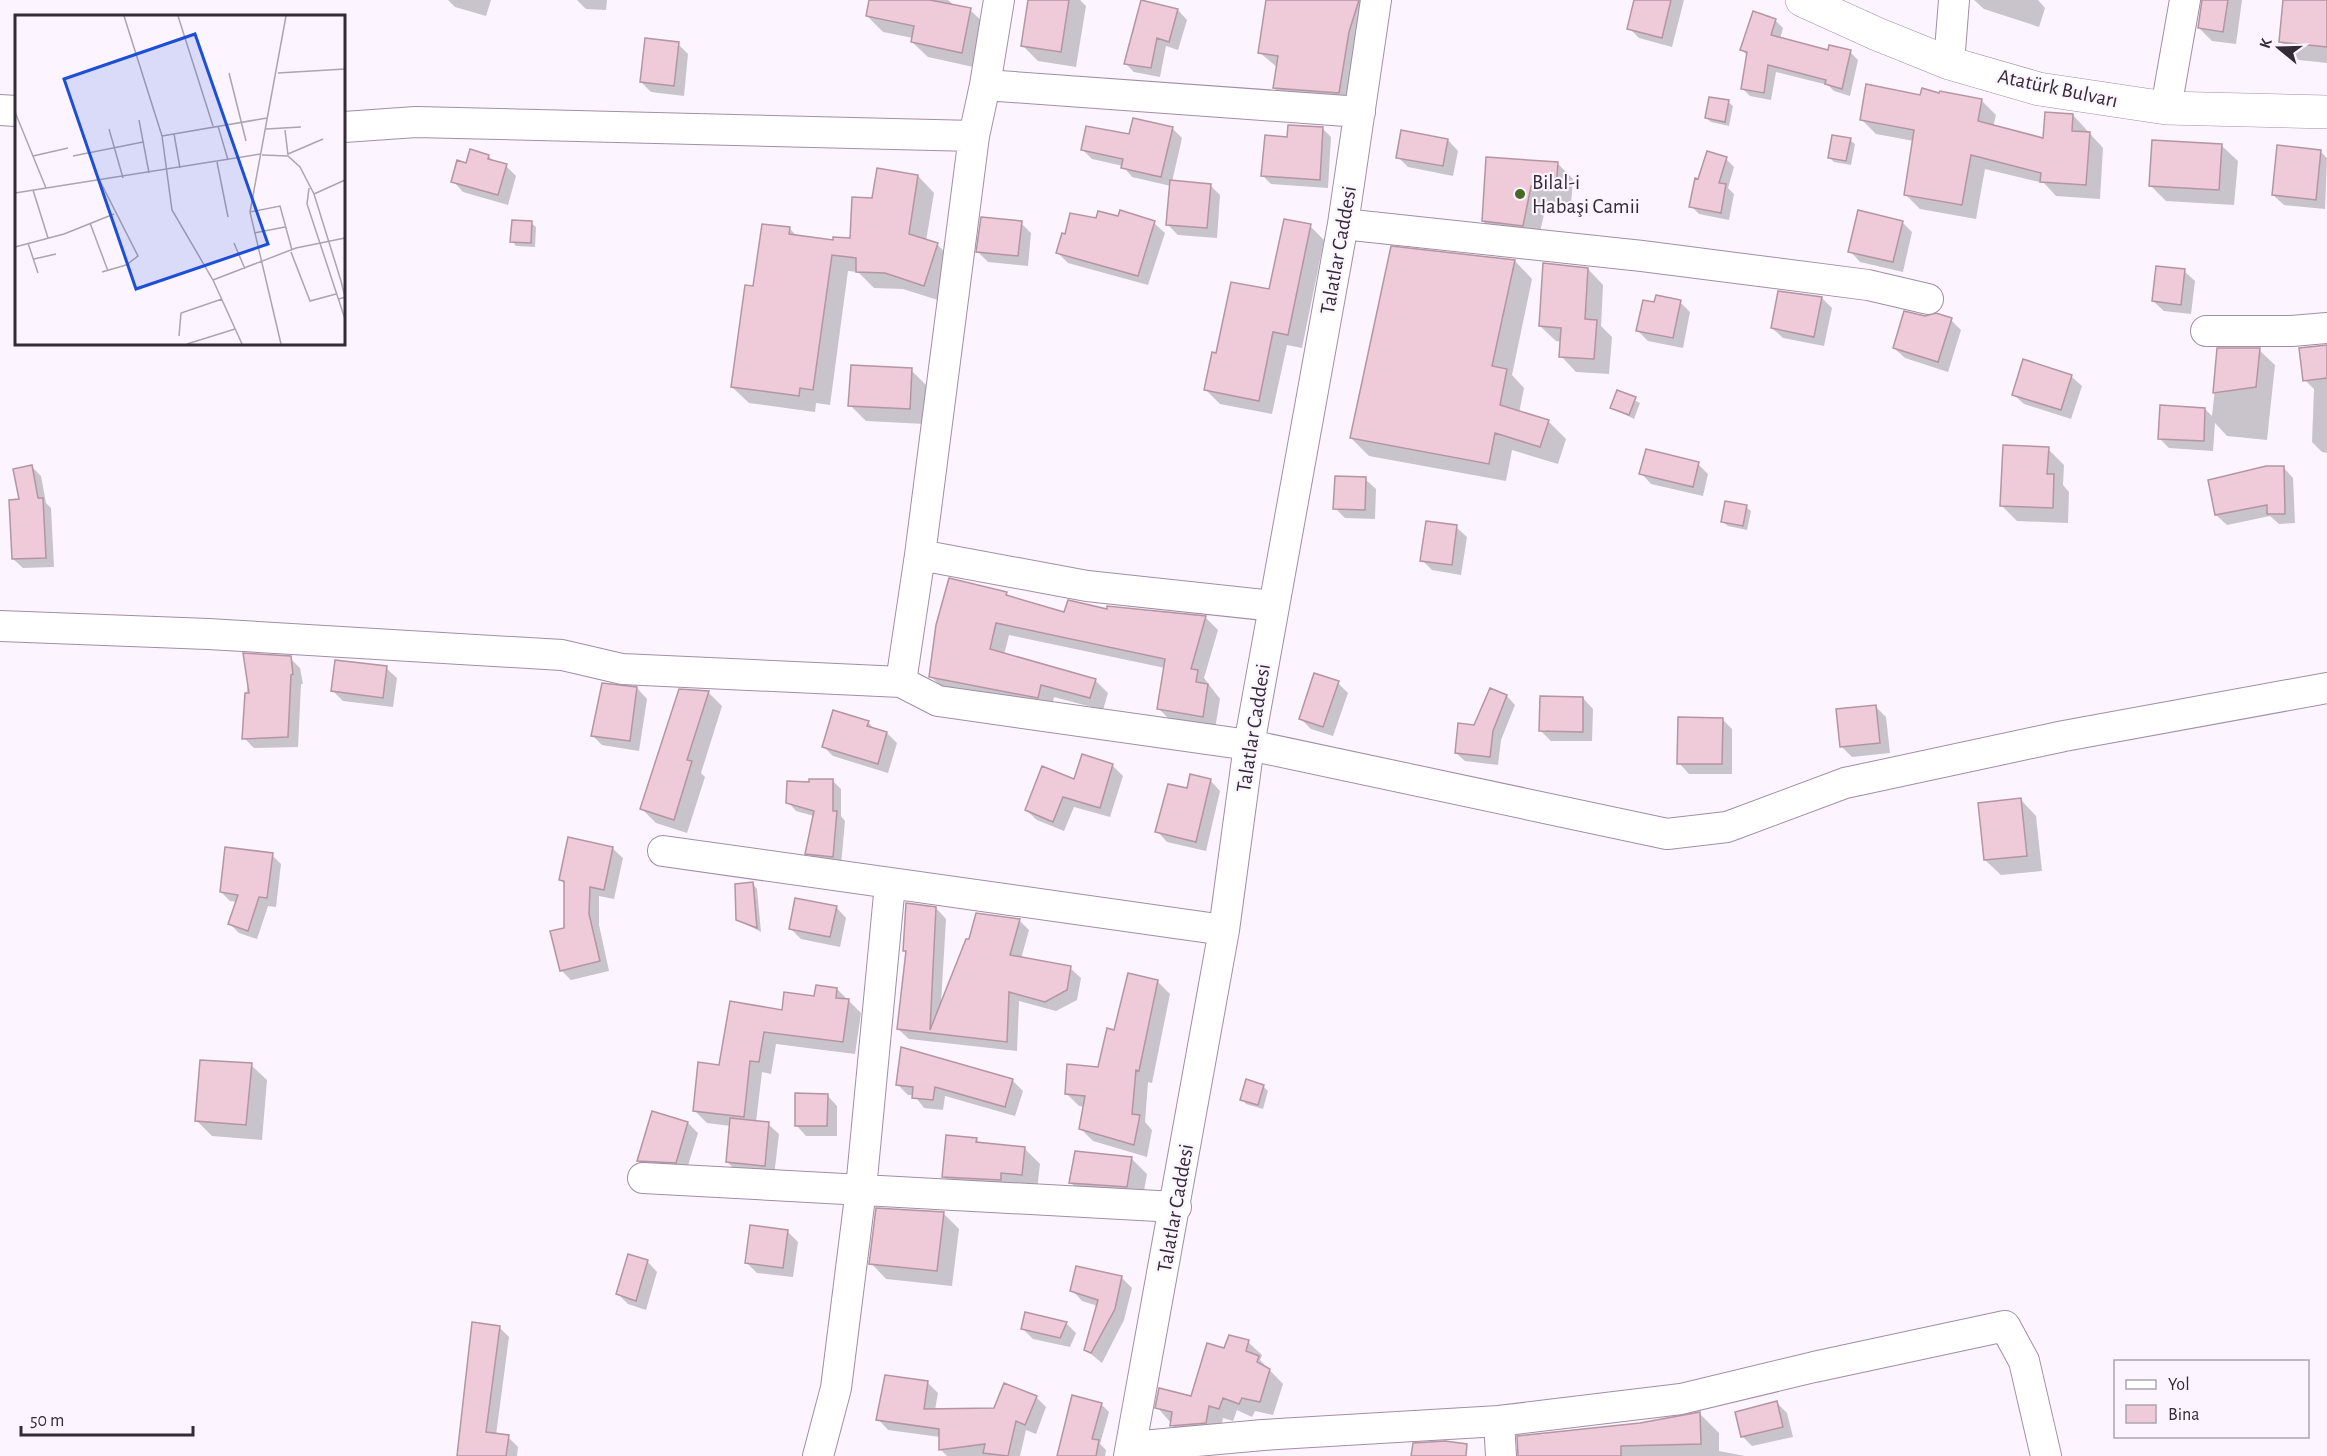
<svg xmlns="http://www.w3.org/2000/svg" width="2327" height="1456" viewBox="0 0 2327 1456" font-family="'Alegreya Sans',sans-serif">
	<style>
		.shadow { fill: #0003 }
		.building { fill: #efcad9; stroke: #b495a2; stroke-width: 1.5 }
		.lines { fill: none; stroke-linecap: round; stroke-linejoin: round }
		.minor-casing { stroke: #a08ea7; stroke-width: 32 }
		.major-casing { stroke: #a08ea7; stroke-width: 34 }
		.minor { stroke: #fff; stroke-width: 30 }
		.major { stroke: #fff; stroke-width: 33 }
		.poi-dot { fill: #476a22; stroke: #fcf4ff; stroke-width: 2 }
		.labels { text-anchor: middle; stroke-width: 4.5; stroke-linejoin: round; paint-order: stroke }
		.street-label { font-size: 21px; fill: #332c36; stroke: #fcf4ff }
		.poi-label { font-size: 21px; fill: #332c36; stroke: #fcf4ff; text-anchor: start }
		.inset-road { fill: none; stroke: #aca4af; stroke-width: 1.5 }
		.view { fill: #1d4ed8; fill-opacity: 0.15; stroke: #1d4ed8; stroke-width: 3 }
		.inset-edge { fill: none; stroke: #332c36; stroke-width: 3 }
	</style>
	<rect width="100%" height="100%" fill="#fcf4ff"/>
	<path class="shadow" d="M448 0H491L486 16 455 7Z
		M577 0H607L606 10 586 9Z
		M871 0H948L955 6 970 10 986 25 978 68 928 57 912 42 913 38 883 32 867 16Z
		M1030 0H1080L1086 6 1076 67 1038 61 1022 45Z
		M1143 0 1178 10 1187 20 1178 50 1166 46 1160 77 1134 72 1125 63Z
		M1299 0H1378L1354 107 1289 102 1274 88 1278 68 1259 52Z
		M1636 0H1684L1672 47 1639 38 1629 28Z
		M1974 0H2038L2045 8 2039 27 1984 9Z
		M2203 0H2242L2236 44 2212 41 2199 28Z
		M2285 0H2327V63L2299 60 2280 41Z
		M1775 20 1783 28 1780 39 1829 51 1850 52 1858 60 1850 96 1834 91 1828 85 1776 72 1771 100 1750 96 1742 88 1748 56 1741 49Z
		M678 44 688 54 684 96 651 92 641 82Z
		M1940 95 1981 100 1996 115 1993 127 2044 140 2073 115 2103 148 2100 199 2056 196 2044 183 1985 169 1976 219 1920 209 1905 194 1914 141 1876 134 1861 119 1921 97Z
		M1728 102 1733 106 1729 126 1711 122 1706 118Z
		M1134 119 1173 129 1182 138 1172 182 1210 185 1220 195 1217 238 1178 235 1167 224 1171 186 1132 177 1123 166 1092 159 1082 149 1130 136Z
		M1323 129 1331 137 1328 188 1271 184 1262 175 1289 139Z
		M1448 140 1458 151 1453 176 1408 167 1398 157Z
		M1850 140 1855 144 1851 165 1834 162 1830 158Z
		M2222 146 2238 161 2234 205 2166 201 2150 185Z
		M2320 151 2327 158 2325 209 2284 205 2273 195Z
		M488 156 495 162 506 166 516 176 508 205 463 192 453 181 467 165Z
		M1726 159 1734 167 1728 188 1734 194 1729 220 1699 214 1691 206Z
		M1557 163 1573 179 1571 204 1547 201 1538 241 1499 237 1483 221Z
		M918 176 934 193 926 241 937 244 953 261 941 301 903 289 874 288 858 272 848 271 830 405 816 403 815 412 749 403 732 387 755 288 789 228 798 237 834 242 852 240 873 199Z
		M1097 220 1154 223 1165 233 1148 285 1068 263 1058 253Z
		M1902 222 1912 232 1903 272 1860 262 1850 251Z
		M531 223 536 227 535 247 516 246 512 241Z
		M1021 223 1031 233 1028 266 988 262 978 252Z
		M1310 226 1324 240 1302 348 1287 345 1272 414 1220 404 1206 390 1217 355 1270 291Z
		M1515 261 1532 279 1512 375 1524 388 1519 413 1548 421 1566 439 1558 464 1512 450 1506 481 1369 456 1351 438Z
		M1588 269 1603 285 1601 326 1612 337 1609 374 1576 372 1561 356 1562 342 1556 341 1540 326Z
		M2184 271 2195 281 2191 314 2164 311 2153 301Z
		M1822 298 1832 308 1824 346 1783 338 1772 328Z
		M1680 302 1690 312 1683 348 1648 341 1638 331 1655 304Z
		M1925 317 1951 320 1961 330 1948 372 1905 358 1894 348Z
		M2327 345V453L2322 452 2312 442 2314 389 2305 380Z
		M2219 350H2259L2275 365 2267 440 2227 436 2215 423 2213 451 2169 448 2159 438 2205 409 2212 416Z
		M911 370 927 386 925 424 866 421 850 405Z
		M2071 376 2082 386 2071 419 2024 404 2013 394Z
		M1618 392 1640 403 1634 419 1612 408Z
		M2048 449 2064 465 2063 485 2069 492 2068 523 2017 521 2001 505Z
		M1698 464 1708 474 1703 496 1651 484 1641 473Z
		M32 467 41 476 46 503 51 508 54 567 23 568 13 559 20 500Z
		M2283 467 2293 478 2295 523 2279 524 2270 516 2227 525 2216 515Z
		M1365 479 1376 489 1375 519 1345 518 1335 508Z
		M1746 507 1751 511 1747 530 1728 526 1723 522Z
		M1456 527 1467 537 1461 575 1432 570 1422 560Z
		M1006 593 1011 598 1065 614 1108 611 1109 607 1206 618 1218 630 1204 678 1220 699 1215 729 1171 721 1158 708 1165 668 1009 635 1004 655 1095 680 1108 693 1103 710 1054 697 1051 710 944 689 931 677Z
		M290 658 300 668 303 684H301L298 747 254 748 244 738 248 675Z
		M386 668 397 678 393 707 343 701 332 690Z
		M1338 683 1348 693 1333 736 1311 729 1301 719Z
		M637 688 647 699 639 751 602 745 592 735Z
		M1490 690 1507 696 1515 705 1501 740 1498 765 1465 761 1456 753 1475 727Z
		M708 692 722 706 701 773 705 777 687 833 656 823 642 809Z
		M1583 698 1593 709 1592 741H1551L1541 731Z
		M1876 707 1886 717 1890 753 1852 757 1842 747Z
		M1722 719 1732 729V774H1689L1679 763Z
		M868 722 875 730 887 733 897 743 888 773 833 756 823 746Z
		M1112 765 1123 776 1110 817 1074 807 1064 831 1037 820 1026 810 1075 781Z
		M832 780 841 789V816L845 821 841 865 815 861 806 853 814 816 796 811 788 802 789 782Z
		M1210 780 1220 791 1206 851 1167 842 1157 831 1188 790Z
		M2021 800 2036 816 2042 871 2001 875 1985 860Z
		M612 848 623 858 614 899 599 896V925L609 971 571 980 561 970 566 885 560 880Z
		M272 855 281 864 276 907 268 906 257 939 239 933 230 924 237 902 230 901 221 892Z
		M753 884 757 889 761 932 737 919Z
		M836 907 846 918 840 947 801 939 790 928Z
		M936 908 946 919 941 1003 1019 920 1029 930 1021 959 1070 968 1081 978 1077 1000 1056 1011 1019 1001 1017 1051 909 1039 898 1029 907 953 905 950Z
		M1157 981 1170 994 1152 1083 1148 1082 1145 1122 1152 1130 1147 1157 1093 1141 1080 1128 1085 1107 1079 1106 1066 1093 1099 1068 1115 1032Z
		M837 989 861 1013 855 1054 776 1044 771 1074 762 1072 756 1122 768 1124 779 1134 774 1176 738 1172 727 1162 731 1126 707 1123 695 1111 720 1066 783 1011Z
		M251 1065 267 1080 262 1140 212 1136 197 1121Z
		M1012 1080 1023 1091 1015 1116 945 1096 943 1110 924 1108 914 1095H908L898 1085Z
		M1263 1086 1268 1091 1263 1109 1246 1104 1242 1099Z
		M827 1095 837 1106V1136H806L796 1125Z
		M688 1123 698 1133 686 1172 648 1171 638 1161Z
		M976 1139 981 1144 1024 1148 1040 1164 1037 1190 959 1192 943 1176Z
		M1132 1159 1147 1174 1142 1202 1086 1198 1070 1182Z
		M943 1213 959 1229 952 1286 886 1279 871 1263Z
		M787 1231 798 1242 793 1277 757 1273 747 1263Z
		M647 1261 657 1272 646 1310 628 1304 618 1294Z
		M1121 1277 1132 1288 1124 1320 1102 1363 1086 1350 1098 1306 1082 1301 1072 1290Z
		M1066 1323 1076 1333 1070 1347 1033 1339 1023 1329Z
		M499 1327 509 1337 496 1435 508 1437 518 1447 517 1456H459Z
		M1248 1342 1262 1355 1260 1360 1283 1384 1273 1415 1255 1411 1252 1417 1237 1410 1233 1421 1223 1418 1219 1436 1185 1439 1157 1407 1192 1398 1225 1349Z
		M886 1376 928 1383 938 1393 935 1410 995 1409 1036 1397 1046 1407 1036 1434 1026 1430 1020 1456H947L940 1449V1437L888 1430 878 1419Z
		M1777 1403 1787 1413 1793 1437 1752 1446 1742 1436Z
		M1101 1404 1109 1412 1100 1444 1106 1450 1105 1456H1059Z
		M1700 1414 1719 1433V1451L1745 1456H1519L1641 1424Z"/>
	<path class="building" d="M869 0H930L971 8 962 53 911 42 914 26 866 16Z
		M1028 0H1069L1061 52 1021 46Z
		M1141 0 1178 9 1169 42 1157 38 1151 68 1124 64Z
		M1266 0H1359L1349 32 1339 93 1273 88 1278 56 1258 53Z
		M1634 0H1671L1662 38 1627 29Z
		M2202 0H2228L2223 32 2198 28Z
		M2283 0H2327V47L2279 42Z
		M1753 11 1776 19 1771 35 1828 50 1829 45 1851 50 1842 89 1825 84 1826 80 1768 65 1764 93 1741 89 1747 52 1740 50Z
		M645 38 679 42 674 86 640 82Z
		M1866 84 1920 95 1922 88 1939 93 1940 91 1982 99 1978 121 2043 138 2045 112 2073 114 2072 131 2090 132 2086 185 2040 182 2041 173 1971 155 1962 205 1904 195 1914 130 1860 120Z
		M1709 97 1729 100 1725 122 1705 118Z
		M1133 118 1173 127 1161 177 1121 168 1123 159 1081 150 1086 126 1129 134Z
		M1288 125 1323 127 1320 180 1261 176 1265 135 1287 137Z
		M1401 130 1448 139 1443 166 1396 158Z
		M1832 135 1851 138 1846 161 1828 158Z
		M2152 140 2222 144 2219 190 2149 186Z
		M2277 145 2321 150 2316 200 2272 195Z
		M470 149 489 155 488 159 507 164 498 195 451 182 457 160 466 163Z
		M1707 151 1727 157 1719 183 1726 184 1721 213 1689 207 1695 178 1698 179Z
		M1486 157 1558 162 1556 189 1531 186 1523 226 1482 221Z
		M877 168 918 175 909 234 938 243 924 286 885 273 856 272V258L832 255 813 390 800 388 799 396 731 387 745 285 753 286 762 224 790 227 789 234 833 240V237L850 238 852 197 872 198Z
		M1170 180 1211 184 1207 228 1166 225Z
		M1120 210 1155 221 1138 276 1056 253 1062 233 1065 234 1070 213 1096 218 1098 211 1118 216Z
		M1858 210 1903 221 1893 262 1848 252Z
		M981 217 1022 221 1018 256 976 252Z
		M1284 219 1311 224 1288 335 1273 332 1259 401 1204 390 1212 352 1216 353 1231 282 1269 289Z
		M512 220 532 221 531 243 510 242Z
		M1391 246 1515 260 1492 366 1507 369 1500 405 1549 420 1540 447 1495 433 1489 464 1350 438Z
		M1543 263 1588 268 1585 319 1597 320 1594 359 1559 357 1561 328 1539 326Z
		M2156 266 2185 269 2181 305 2152 301Z
		M1778 291 1822 297 1814 337 1771 328Z
		M1656 295 1681 300 1673 338 1636 331 1643 300 1654 302Z
		M1904 311 1925 316 1936 313 1952 318 1938 362 1893 348Z
		M2327 345V378L2303 381 2299 348Z
		M2217 348H2260L2256 387 2213 393Z
		M2023 359 2072 375 2061 410 2012 395Z
		M851 365 912 368 910 409 848 406Z
		M1617 390 1636 397 1629 415 1610 408Z
		M2160 405 2205 408 2204 441 2158 439Z
		M2003 445 2049 447 2047 474H2054L2053 508 2000 506Z
		M1646 449 1699 462 1693 487 1639 474Z
		M32 465 38 498H43L46 558 12 559 9 500 19 499 13 469Z
		M2266 466H2284L2285 514H2267V505L2215 515 2208 480Z
		M1335 476 1366 477 1365 510 1333 509Z
		M1725 501 1747 505 1743 526 1721 522Z
		M1426 521 1457 525 1452 565 1420 561Z
		M949 578 1007 592 1006 595 1064 612 1068 600 1107 609V606L1206 616 1191 669 1198 670 1196 682 1208 684 1203 717 1157 709 1165 659 996 623 990 649 1096 679 1090 698 1041 685 1038 698 929 677 936 625Z
		M243 653 291 656 293 674 291 675 288 737 242 739 245 693H249Z
		M335 660 387 666 383 698 331 691Z
		M1314 673 1339 681 1323 727 1299 719Z
		M602 683 637 687 630 741 591 736Z
		M1490 688 1507 695 1493 731 1490 757 1455 753 1458 723 1474 725Z
		M679 689 709 691 687 760 692 761 674 820 640 809Z
		M1540 696 1583 697V732L1539 731Z
		M1876 705 1880 743 1840 747 1836 709Z
		M833 710 869 721 867 726 887 732 878 764 822 747Z
		M1678 717 1723 718 1722 764H1677Z
		M1082 754 1113 764 1100 808 1063 797 1053 822 1025 810 1042 766 1074 779Z
		M1190 774 1211 779 1196 842 1155 832 1168 784 1187 788Z
		M809 779H833V811H837L833 857 805 854 814 811 786 803 787 781 809 782Z
		M2021 798 2027 856 1984 860 1978 803Z
		M568 837 613 847 604 890 590 887 589 914 600 961 560 971 550 931 564 928V881L559 880Z
		M225 847 273 853 267 898 259 897 248 931 228 924 238 895 220 892Z
		M753 882 757 928 736 920 735 884Z
		M795 898 837 906 830 937 789 929Z
		M906 903 936 907 930 1030 966 939H969L976 913 1020 919 1010 955 1071 966 1067 990 1045 1002 1009 992 1007 1042 897 1029 906 951H903Z
		M1128 973 1158 980 1139 1071 1136 1070 1132 1114 1140 1115 1134 1145 1079 1129 1085 1096 1065 1094 1067 1064 1098 1067 1107 1028 1114 1030Z
		M816 985 837 988 836 998 849 999 843 1042 764 1032 759 1062 750 1061 744 1117 693 1111 698 1062 719 1065 730 1001 782 1010 784 992 814 996Z
		M901 1047 1013 1079 1005 1107 935 1087 933 1100 912 1098 913 1087 896 1085Z
		M200 1060 252 1063 246 1125 195 1121Z
		M1246 1079 1264 1085 1258 1105 1240 1100Z
		M795 1093 828 1094 827 1126H795Z
		M652 1111 688 1122 676 1163 637 1161Z
		M730 1118 769 1122 765 1166 726 1162Z
		M946 1135 977 1138 976 1142 1025 1147 1022 1175 1001 1173V1180L942 1177Z
		M1075 1151 1132 1157 1127 1187 1069 1183Z
		M876 1208 944 1212 937 1271 869 1264Z
		M750 1225 788 1230 783 1268 745 1263Z
		M628 1254 648 1260 636 1301 616 1294Z
		M1076 1266 1122 1276 1115 1309 1091 1353 1084 1350 1098 1300 1070 1291Z
		M1025 1312 1067 1322 1060 1338 1021 1329Z
		M472 1322 500 1326 486 1432 509 1435 506 1456H457Z
		M1229 1335 1249 1340 1246 1351 1259 1356 1257 1362 1270 1369 1260 1402 1242 1398 1239 1404 1223 1398 1219 1409 1209 1406 1206 1423 1170 1426 1172 1412 1155 1408 1159 1388 1191 1396 1207 1343 1224 1348Z
		M885 1375 928 1381 924 1409 994 1408 1004 1383 1037 1396 1025 1425 1016 1421 1008 1456 983 1453 985 1444 939 1450V1429L876 1420Z
		M1072 1395 1102 1403 1092 1439 1099 1440 1096 1456H1057Z
		M1777 1401 1783 1427 1741 1437 1735 1412Z
		M1700 1412 1701 1444 1621 1446V1456H1518L1517 1436 1640 1423Z
		M1445 1441 1467 1444 1466 1456H1411L1413 1443Z"/>
	<g class="lines">
		<defs>
			<path id="minor" d="M1949 63 1954 0
				M985 85 1360 112
				M2166 108 2185 0
				M0 110 16 111
				M344 127 416 122 974 136
				M1343 224 1642 256 1868 285 1928 299
				M2206 331H2292L2327 328
				M920 555 1087 586 1274 606
				M0 626 208 634 562 655 622 669 901 682 938 701 1249 745 1667 834 1727 827 1845 783 2064 736 2327 688
				M901 682 920 555 974 136 985 85 999 0
				M663 851 1224 930
				M643 1178 1176 1207
				M1499 1421 1501 1456
				M1131 1447 1263 1435 1499 1421 1681 1399 1814 1367 2005 1326 2024 1361 2046 1456
				M818 1456 836 1388 861 1189 890 884
				M1129 1456 1224 930 1249 745 1343 224 1376 0"/>
			<path id="major" d="M1802 0 1877 34 1949 63 2039 89 2166 108 2327 112"/>
		</defs>
		<use href="#minor" class="minor-casing"/>
		<use href="#major" class="major-casing"/>
		<use href="#minor" class="minor"/>
		<use href="#major" class="major"/>
	</g>
	<circle class="poi-dot" cx="1520" cy="194" r="6"/>
	<g class="labels">
		<g class="street-label">
			<text transform="translate(2058 88) rotate(12)" y="7">Atatürk Bulvarı</text>
			<text transform="translate(1338 250) rotate(-80)" y="7">Talatlar Caddesi</text>
			<text transform="translate(1253 728) rotate(-81)" y="7">Talatlar Caddesi</text>
			<text transform="translate(1175 1208) rotate(-80)" y="7">Talatlar Caddesi</text>
		</g>
		<g class="poi-label">
			<text x="1532" y="189">Bilal-i<tspan x="1532" dy="24">Habaşi Camii</tspan></text>
		</g>
	</g>
	<g transform="translate(15 15)">
		<rect width="330" height="330" fill="#fcf4ff"/>
		<path class="inset-road" d="M109 1 147 121 157 195 198 265 227 329M163 1 198 111M214 58 231 126M263 58 330 54M0 97 31 173M124 105 134 158M203 111 213 145M94 114 108 163M251 114 286 112M270 115 273 140M159 119 165 153M147 121 252 103M273 139 308 124M247 140 273 141 285 152 299 179 326 266 330 282 324 284M18 141 53 133M58 141 128 127M202 147 213 202M85 166 123 241 111 250 87 257M294 173 292 189 330 304M18 175 33 223M0 178 246 139M299 179 330 165M235 197 265 191 277 235M75 208 93 256M239 218 270 212M13 228 23 258M219 228 230 254M0 232 49 219 99 199M276 237 295 286 321 279M19 244 41 239M198 265 281 233 330 223M164 321 166 298 207 284M172 329 220 314M266 329 235 197 271 1"/>
		<path class="view" d="M180 19 253 229 121 274 49 64Z"/>
		<rect width="330" height="330" class="inset-edge"/>
	</g>
	<rect x="2114" y="1360" width="195" height="78" fill="#fcf4ff" stroke="#aca4af" stroke-width="1.5"/>
	<rect x="2126" y="1380" width="30" height="9" fill="#ffffff" stroke="#aca4af" stroke-width="1.5"/>
	<text x="2168" y="1390" font-size="18" fill="#332c36">Yol</text>
	<rect x="2126" y="1405" width="30" height="18" fill="#efcad9" stroke="#aca4af" stroke-width="1.5"/>
	<text x="2168" y="1420" font-size="18" fill="#332c36">Bina</text>
	<g transform="translate(2279 48) rotate(289)" stroke="#fcf4ff" stroke-width="4.5" paint-order="stroke">
	<path d="M0-4.5L10 22L0 15L-10 22Z" fill="#332c36"/>
	<text y="-9" font-size="16" font-weight="bold" text-anchor="middle" fill="#332c36">K</text>
	</g>
	<path d="M21 1426v9h172v-9" fill="none" stroke="#332c36" stroke-width="3"/>
	<text x="30" y="1426" font-size="18" fill="#332c36" stroke="#fcf4ff" stroke-width="4.5" paint-order="stroke">50 m</text>
</svg>
